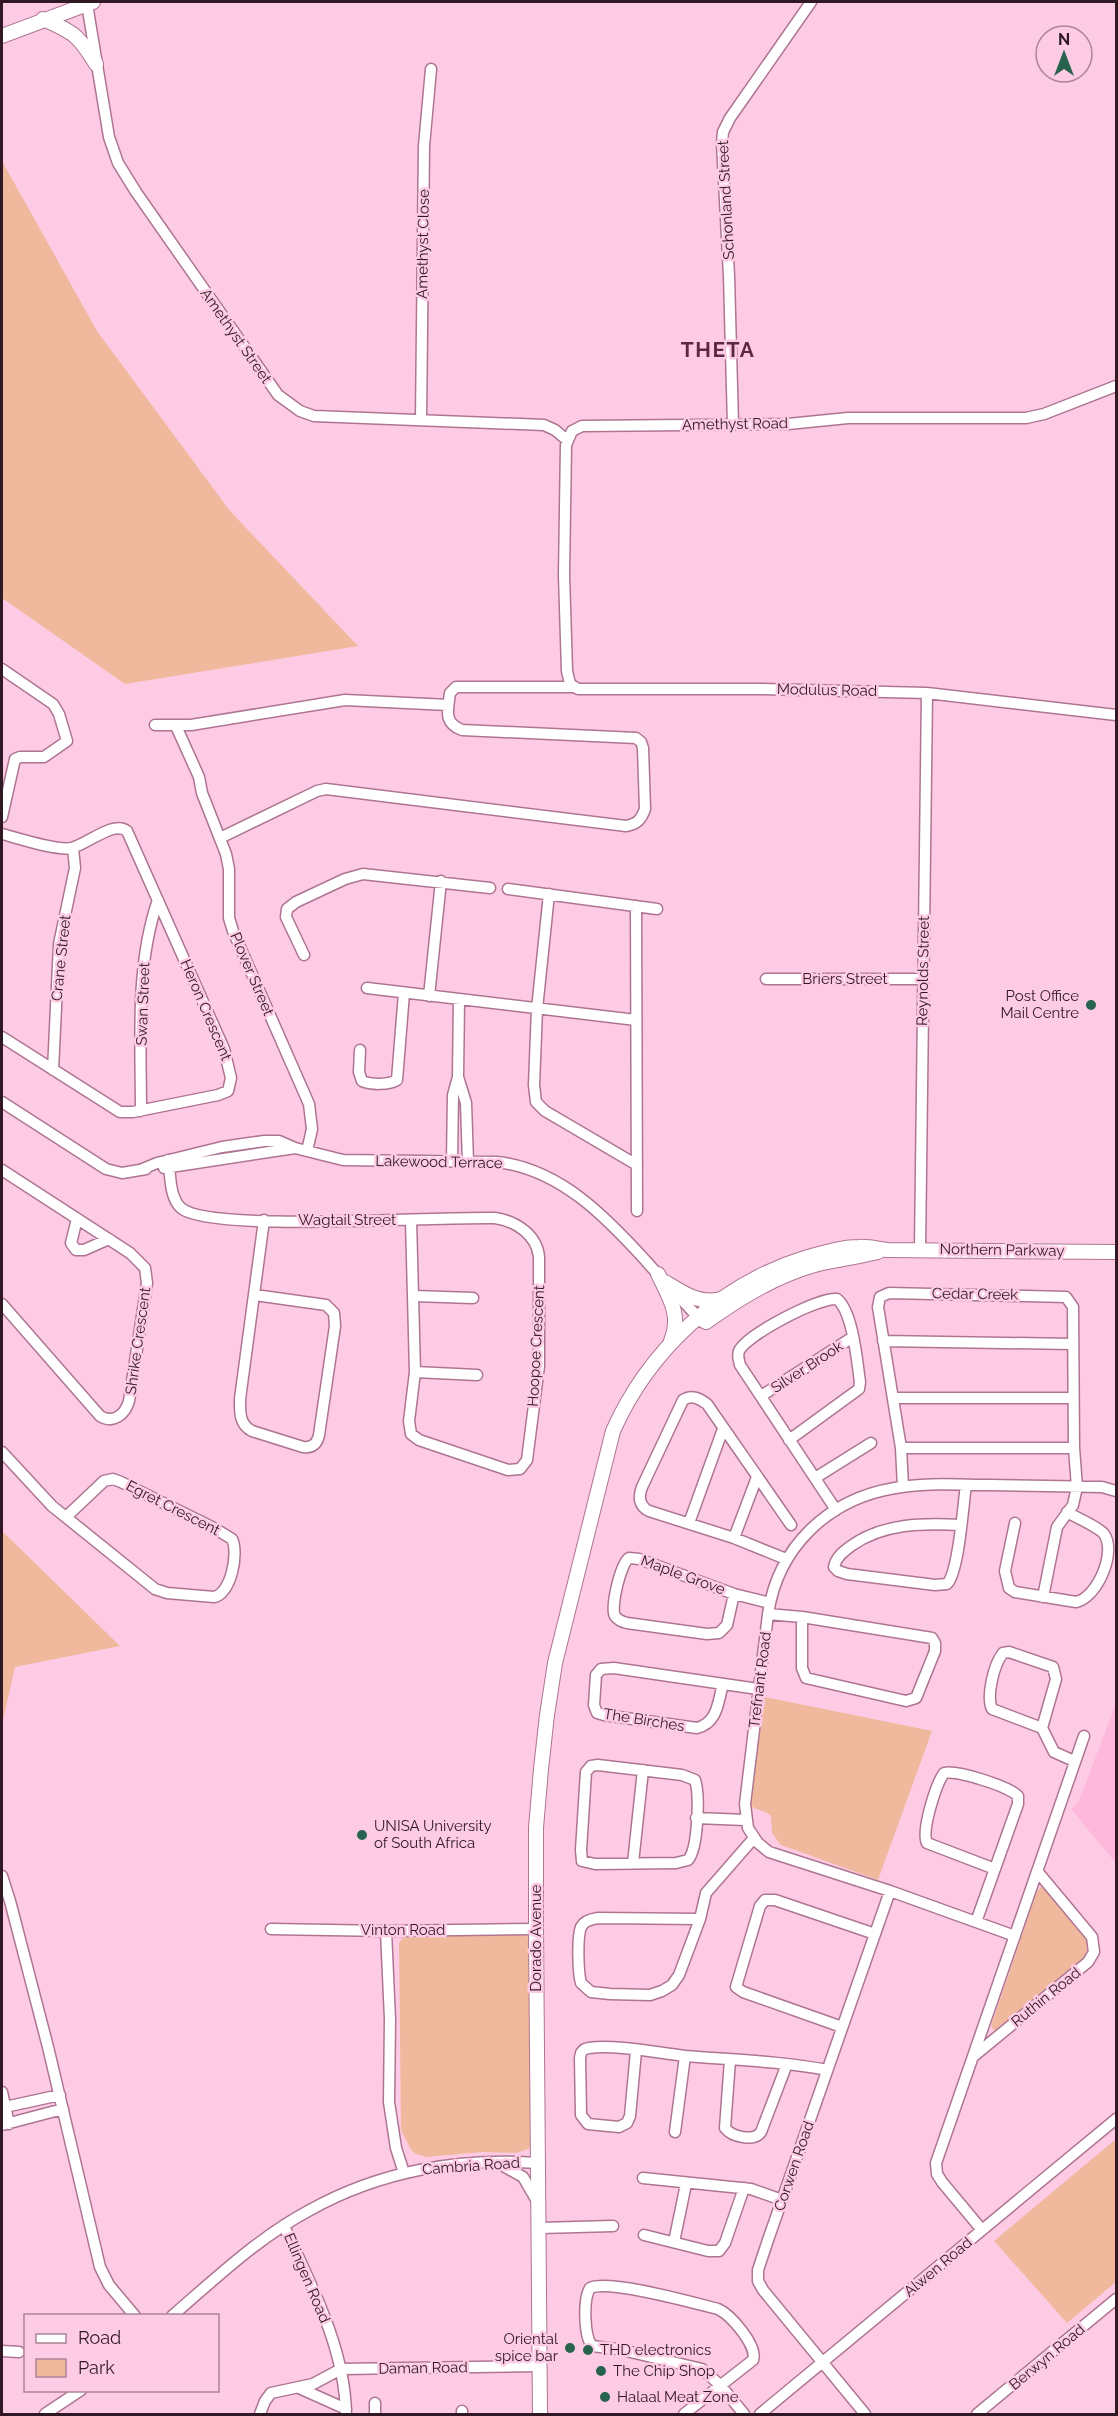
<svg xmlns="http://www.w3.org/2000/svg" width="1118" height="2416" viewBox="0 0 1118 2416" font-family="Raleway,sans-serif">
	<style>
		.built { fill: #feb8db }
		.green { fill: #f0b99d }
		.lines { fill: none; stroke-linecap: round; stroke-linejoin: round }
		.minor-casing { stroke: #ae7592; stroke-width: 13 }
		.tertiary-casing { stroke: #ae7592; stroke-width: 16 }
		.minor { stroke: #fff; stroke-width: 10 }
		.tertiary { stroke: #fff; stroke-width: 14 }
		.poi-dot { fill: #27634f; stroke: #fecbe4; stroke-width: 2 }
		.labels { text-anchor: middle; stroke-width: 5; stroke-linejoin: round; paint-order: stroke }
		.street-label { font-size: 15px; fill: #301925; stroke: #fecbe4 }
		.poi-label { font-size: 15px; fill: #301925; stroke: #fecbe4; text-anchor: start }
		.district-label { font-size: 21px; font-weight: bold; letter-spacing: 1.5px; fill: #5b2944; stroke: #fecbe4 }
	</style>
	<rect width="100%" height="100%" fill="#fecbe4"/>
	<path class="built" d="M1116 1704V1863L1071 1809 1078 1803Z"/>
	<path class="green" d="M2 161 97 331 230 511 358 646 125 684 2 598Z
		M2 1531 120 1646 15 1667 2 1725Z
		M765 1697 932 1731 878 1880 781 1845 772 1833 771 1816C764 1809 756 1811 750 1805Z
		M1045 1886 1086 1934C1090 1944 1089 1948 1086 1957L994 2031 991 2026 1037 1891 1041 1887Z
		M522 1932 527 1936 530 1942 531 2145 528 2149 516 2153 483 2152 426 2157 416 2154 411 2150 401 2130 399 1943 405 1935Z
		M1116 2139V2282L1067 2323 994 2241Z"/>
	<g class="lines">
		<defs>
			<path id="minor" d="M87 4 109 137 118 163 136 192 278 395 300 411 314 416 544 425 555 430 567 440
				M1116 386 1044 414 1026 418H848L788 424 582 426 572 431 566 445 564 575 567 671 570 684 578 689H759L927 693 1116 715
				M421 420 424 146 431 69
				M733 425 729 276 722 143 723 132 730 118 811 2
				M2 669 53 704 59 714 67 741 44 757H20L15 759 2 817
				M155 725H191L345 700 448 705
				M176 726 199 777 202 793 226 854 229 869V918L233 931 309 1104 312 1129 307 1151
				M2 834C18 838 56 851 71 848 87 845 113 820 127 831L224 1049 231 1078 228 1091 218 1095 133 1112H120L2 1037
				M220 838 317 791 326 789 626 826C637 824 641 820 645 809L643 748 641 742 636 738 462 730C443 723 448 710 450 693L456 687H573
				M508 889 657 909
				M549 894 537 1009 534 1085 536 1102 545 1111 637 1165
				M636 906 637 1211
				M304 955 286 917 287 909 296 902 345 879 363 874 490 888
				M766 979H923
				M367 988 636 1020
				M429 996 441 881
				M360 1050 359 1072 362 1081C371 1085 389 1085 397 1080L404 993
				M53 1070 59 944 75 868 73 848
				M458 1077 466 1103 468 1162
				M2 1102 106 1169 122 1173 146 1169
				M141 1111C141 1041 135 966 158 900
				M168 1160C171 1175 169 1197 181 1208 209 1233 445 1216 495 1218 516 1221 537 1235 539 1257V1366L527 1460 520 1469 508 1470 419 1440 411 1434 409 1421 415 1372 411 1220
				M452 1161 453 1095 458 1077 459 999
				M164 1168 295 1148
				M2 1170 130 1253 145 1268 147 1283 129 1401C125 1415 113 1424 100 1416L2 1304
				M140 1170 157 1163 222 1147 264 1141H279L295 1148 343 1160 497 1162C560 1169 606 1217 646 1261 664 1282 684 1301 702 1322
				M77 1219 71 1243 76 1250H84L109 1239
				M920 1249 927 693
				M255 1295 326 1305 334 1313 335 1326 319 1435C317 1444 312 1448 303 1447L252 1431C239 1424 240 1412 240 1399L264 1220
				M414 1296 473 1298
				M883 1341 1073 1344
				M415 1372 477 1375
				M761 1396 853 1337
				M894 1398H1073
				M789 1440 859 1389 860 1382C857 1361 853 1312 837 1299 819 1297 746 1335 739 1351 737 1356 739 1360 740 1365L836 1510
				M901 1448H1074
				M2 1452 52 1506 155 1589 167 1593 214 1597C231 1594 239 1553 232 1539L214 1528 121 1482 113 1479 104 1481 66 1517
				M815 1478 871 1443
				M903 1487 901 1448 878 1307 880 1297 889 1293 1066 1297 1073 1307 1074 1448 1077 1487 1073 1505 1057 1527 1043 1597
				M689 1523 723 1429
				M1015 1523 1005 1571 1009 1588 1015 1592 1076 1602C1097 1598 1117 1552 1104 1534 1099 1527 1077 1518 1067 1512
				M961 1525C923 1523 883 1523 851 1546 843 1552 836 1557 834 1567L838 1571 847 1574 935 1585 947 1584C959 1572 963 1505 966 1485
				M734 1538 757 1477
				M786 1559 734 1538 649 1511C639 1506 638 1497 642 1487L683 1400C692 1394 700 1399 707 1404L791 1525
				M734 1594 727 1625 719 1633 707 1634 627 1623C622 1622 618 1620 615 1616 610 1607 621 1563 629 1558L639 1559 734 1594 770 1603
				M768 1614 802 1617 932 1638 935 1643V1651L916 1698 906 1701 806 1678 802 1668V1617
				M723 1684C718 1701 718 1723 697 1728L604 1715 597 1713 594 1705 596 1675 601 1669 614 1668 758 1689
				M1042 1728 992 1709C986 1696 994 1664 1003 1653L1009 1652 1053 1667 1056 1679 1042 1728 1054 1752 1074 1761
				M598 1765 682 1775 695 1780C700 1795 698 1849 688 1860L676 1863 595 1864 582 1861 581 1850 586 1772 591 1766Z
				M696 1818 746 1820
				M633 1863 643 1770
				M2 1876 10 1901 48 2047 100 2267 109 2285 135 2316
				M700 1919 598 1918C591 1919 584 1921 581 1927 577 1937 578 1973 581 1983L591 1992 610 1994 650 1995 662 1991 672 1985 679 1975 700 1919 706 1893 754 1838
				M976 1922 1018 1804V1796C1008 1786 957 1770 944 1773 936 1784 921 1831 927 1843L995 1869
				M271 1929 386 1931 536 1929
				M386 1931 390 2019 389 2102 396 2148 404 2173
				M1015 1936 890 1891 769 1852 758 1843 748 1828 745 1804 768 1614C778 1547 828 1499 895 1488 926 1482 960 1485 991 1485 1028 1486 1065 1486 1102 1487L1116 1491
				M842 2027 743 1992 736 1987 760 1906 765 1900H775L875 1934
				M636 2051 630 2116 627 2123 619 2127 588 2124 581 2115 580 2058 581 2053C584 2049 584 2049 589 2048 613 2044 659 2053 685 2056 732 2060 780 2061 827 2070
				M974 2056 1088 1962 1094 1952 1092 1937 1037 1871
				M730 2060 725 2128C732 2137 754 2142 761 2132L787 2064
				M2 2092 9 2124
				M5 2107 60 2095
				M2 2125 63 2109
				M675 2132 685 2056
				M498 2163 523 2177 537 2201
				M643 2178 751 2189 782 2200
				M284 2226C311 2285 345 2348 346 2414
				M540 2228 613 2226
				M982 2230 942 2182 937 2174 936 2163 1084 1736
				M644 2235 708 2251H719L725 2243 744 2188
				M674 2242 686 2184
				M172 2316C216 2278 259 2237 310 2210 380 2171 460 2157 539 2163
				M2 2351 19 2352
				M299 2388 346 2409
				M462 2411V2414
				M45 2414 81 2390
				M260 2414 265 2401 271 2393 313 2384 341 2369 540 2366
				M375 2414V2403
				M684 2414 753 2360C758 2346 731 2315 718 2309 694 2303 609 2279 590 2288 583 2299 584 2336 592 2346L618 2349 702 2369 720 2385 744 2414
				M760 2414 1116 2119
				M865 2414 763 2290 758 2281V2270L768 2240 890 1891
				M977 2414 1116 2299"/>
			<path id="tertiary" d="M43 19C74 32 79 36 96 64
				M2 36 93 2
				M658 1274C669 1297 682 1316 671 1341
				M665 1282C683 1293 700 1305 721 1299
				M706 1322C741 1297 777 1275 818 1264 838 1259 858 1257 878 1252
				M540 2414 536 1929V1828L541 1769 547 1715 555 1663 613 1431C649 1350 720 1284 805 1258 822 1253 841 1247 859 1247 868 1246 878 1249 887 1250L1116 1252"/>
		</defs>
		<use href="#minor" class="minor-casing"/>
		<use href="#tertiary" class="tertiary-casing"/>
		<use href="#minor" class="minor"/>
		<use href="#tertiary" class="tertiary"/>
	</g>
	<g class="poi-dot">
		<circle cx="1091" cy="1005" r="6"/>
		<circle cx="362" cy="1835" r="6"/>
		<circle cx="570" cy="2348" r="6"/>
		<circle cx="588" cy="2350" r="6"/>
		<circle cx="601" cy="2371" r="6"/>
		<circle cx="605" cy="2397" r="6"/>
	</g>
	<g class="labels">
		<g class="street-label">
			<text transform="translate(726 200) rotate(-93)" y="5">Schonland Street</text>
			<text transform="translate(423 244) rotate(-89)" y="5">Amethyst Close</text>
			<text transform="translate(236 336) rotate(55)" y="5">Amethyst Street</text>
			<text transform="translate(735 424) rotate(-1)" y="5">Amethyst Road</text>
			<text transform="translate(827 690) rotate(1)" y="5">Modulus Road</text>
			<text transform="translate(61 958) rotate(-84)" y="5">Crane Street</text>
			<text transform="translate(923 971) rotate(-89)" y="5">Reynolds Street</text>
			<text transform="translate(252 974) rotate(67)" y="5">Plover Street</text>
			<text x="845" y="984">Briers Street</text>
			<text transform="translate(143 1004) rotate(-88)" y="5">Swan Street</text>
			<text transform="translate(206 1010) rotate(67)" y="5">Heron Crescent</text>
			<text transform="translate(439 1162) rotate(1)" y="5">Lakewood Terrace</text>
			<text x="347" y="1225">Wagtail Street</text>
			<text transform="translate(1002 1250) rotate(1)" y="5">Northern Parkway</text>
			<text transform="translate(975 1294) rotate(1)" y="5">Cedar Creek</text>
			<text transform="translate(138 1341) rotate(-82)" y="5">Shrike Crescent</text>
			<text transform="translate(536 1346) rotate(-87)" y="5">Hoopoe Crescent</text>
			<text transform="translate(807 1367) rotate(-33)" y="5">Silver Brook</text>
			<text transform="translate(173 1508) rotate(27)" y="5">Egret Crescent</text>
			<text transform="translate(683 1575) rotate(20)" y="5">Maple Grove</text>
			<text transform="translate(760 1680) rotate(-83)" y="5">Trefnant Road</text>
			<text transform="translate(644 1720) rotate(9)" y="5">The Birches</text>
			<text x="403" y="1935">Vinton Road</text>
			<text transform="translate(536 1938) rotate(-90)" y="5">Dorado Avenue</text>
			<text transform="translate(1046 1997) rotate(-39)" y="5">Ruthin Road</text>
			<text transform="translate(471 2166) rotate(-4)" y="5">Cambria Road</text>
			<text transform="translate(794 2166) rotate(-71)" y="5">Corwen Road</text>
			<text transform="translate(938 2267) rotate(-40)" y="5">Alwen Road</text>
			<text transform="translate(307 2278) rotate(67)" y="5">Ellingen Road</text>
			<text transform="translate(1047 2357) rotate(-40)" y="5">Berwyn Road</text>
			<text transform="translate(423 2368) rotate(-1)" y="5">Daman Road</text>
		</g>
		<g class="poi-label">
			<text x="1079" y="1001" text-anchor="end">Post Office<tspan x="1079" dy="17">Mail Centre</tspan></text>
			<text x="374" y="1831">UNISA University<tspan x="374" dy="17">of South Africa</tspan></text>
			<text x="558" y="2344" text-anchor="end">Oriental<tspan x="558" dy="17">spice bar</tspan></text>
			<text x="600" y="2355">THD electronics</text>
			<text x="613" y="2376">The Chip Shop</text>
			<text x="617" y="2402">Halaal Meat Zone</text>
		</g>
		<g class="district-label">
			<text x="718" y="357">THETA</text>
		</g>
	</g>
	<rect width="1118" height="2416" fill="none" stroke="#301925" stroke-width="6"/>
	<rect x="24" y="2314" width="195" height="78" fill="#fecbe4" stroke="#ac8498" stroke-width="1.5"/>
	<rect x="36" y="2334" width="30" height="9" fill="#ffffff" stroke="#ac8498" stroke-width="1.5"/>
	<text x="78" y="2344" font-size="18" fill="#301925">Road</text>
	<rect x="36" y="2359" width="30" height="18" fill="#f0b99d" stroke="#ac8498" stroke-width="1.5"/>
	<text x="78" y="2374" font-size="18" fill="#301925">Park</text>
	<g transform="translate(1064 54)"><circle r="28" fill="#fecbe4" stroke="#ac8498" stroke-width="1.5"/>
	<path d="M0-4.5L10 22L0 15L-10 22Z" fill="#27634f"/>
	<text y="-9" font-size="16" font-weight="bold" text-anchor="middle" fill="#301925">N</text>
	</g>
</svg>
